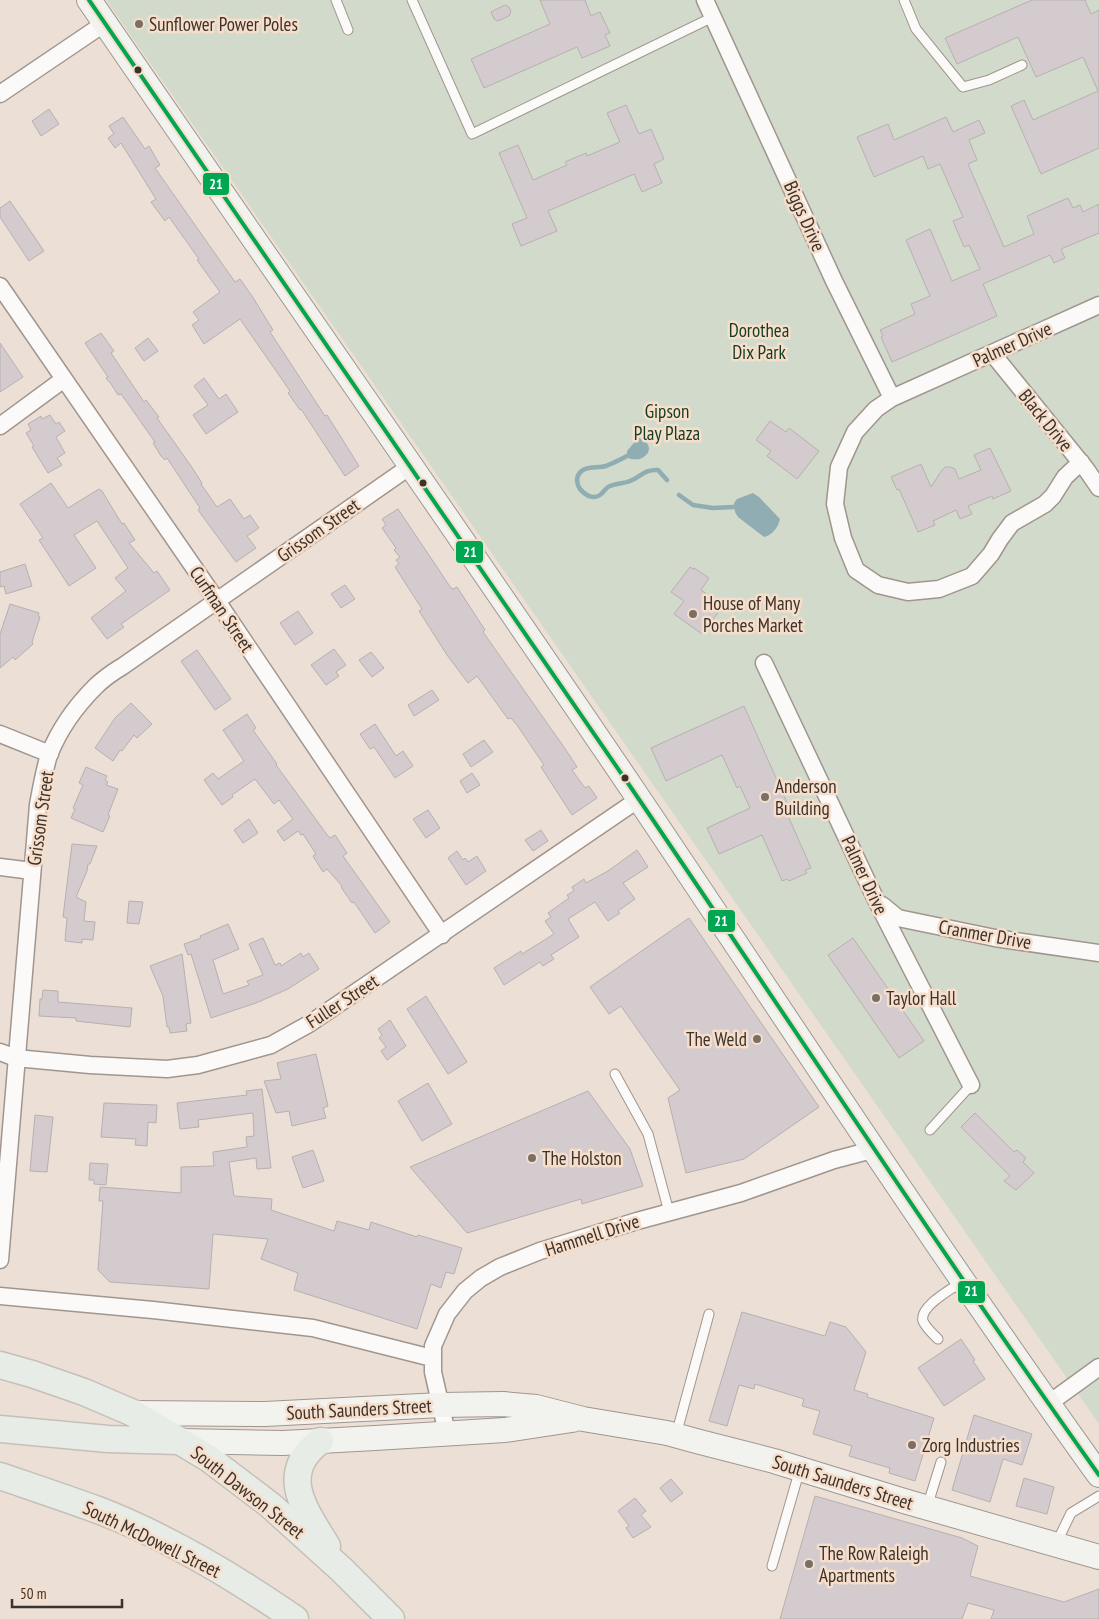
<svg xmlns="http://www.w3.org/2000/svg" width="1099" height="1619" viewBox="0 0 1099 1619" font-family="'PT Sans Narrow',sans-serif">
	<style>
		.green { fill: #d2dacb }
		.water { fill: #90adb3 }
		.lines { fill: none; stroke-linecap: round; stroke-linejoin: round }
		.stream { stroke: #90adb3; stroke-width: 4.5 }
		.building { fill: #d3cbce; stroke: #b7b0b0 }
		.lane-casing { stroke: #a0968f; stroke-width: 11 }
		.street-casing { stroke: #a0968f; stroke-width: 19 }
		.secondary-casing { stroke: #a0968f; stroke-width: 26 }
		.primary-casing { stroke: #c5bfba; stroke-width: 29 }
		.lane { stroke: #fcfaf9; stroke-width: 9 }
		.street { stroke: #fcfaf9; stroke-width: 16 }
		.secondary { stroke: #f2f3ef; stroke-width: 24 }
		.primary { stroke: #e7ede6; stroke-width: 26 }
		.bus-1-casing { stroke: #f6decb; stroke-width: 8 }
		.bus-1 { stroke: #00a651; stroke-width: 4 }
		.poi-dot { fill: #796f66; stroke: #f6decb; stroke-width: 2 }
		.bus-dot { fill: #3b322b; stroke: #f6decb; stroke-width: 2 }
		.labels { text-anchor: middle; stroke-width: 5; stroke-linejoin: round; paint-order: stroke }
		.poi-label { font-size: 19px; fill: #3b322b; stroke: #f6decb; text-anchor: start }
		.street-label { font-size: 19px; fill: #3b322b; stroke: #f6decb }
		.park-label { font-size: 19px; fill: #103d22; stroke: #f6decb }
		.line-badge { stroke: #f6decb; stroke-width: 2 }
		.badge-label { font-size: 14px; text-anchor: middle; font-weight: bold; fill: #fff }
	</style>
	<rect width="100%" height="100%" fill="#ecdfd5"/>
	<path class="green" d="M106 0H1099V1424Z"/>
	<path class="water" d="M638 438C649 440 654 452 642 458 639 460 634 459 630 459L627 456V451Z
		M753 493 759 497 780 519C778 527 773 535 764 537L738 517 735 512 734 503 737 499Z"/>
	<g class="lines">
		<path class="stream" d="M627 456C620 460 613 463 606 466 596 469 580 464 577 479 577 482 578 486 580 489 585 495 593 500 600 495 603 493 605 489 608 487 614 483 623 484 630 481 641 477 644 469 658 470L667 480
			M679 495 693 505 713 508 734 507"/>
	</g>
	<path class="building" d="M540 0H585L591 16 600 12 610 33 605 35 610 46 582 58 577 47 484 88 471 59 550 24Z
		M1032 0H1085L1091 14 1099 10V148L1041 174 1011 106 1024 100 1033 120 1098 91 1083 57 1036 77 1018 37 957 64 945 38Z
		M505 5 509 7 511 11 509 16 498 21 494 19 491 12Z
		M626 105 639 134 651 129 664 159 654 164 662 183 642 192 634 174 548 211 557 231 521 246 512 224 527 218 499 153 518 145 533 180 567 165 565 162 586 153 587 156 620 142 607 113Z
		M49 109 59 124 41 136 32 121Z
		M123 117 145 149 149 146 160 165 155 168 235 282 240 279 252 296 273 330 270 332 325 416 327 415 359 466 345 476 301 409 300 410 288 393 290 391 240 319 204 344 192 325 199 320 193 312 220 292 197 260 199 259 169 217 165 221 151 202 156 199 121 143 115 148 108 138 114 134 109 126Z
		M946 117 953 132 979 120 985 133 969 140 977 160 968 164 1004 247 1034 234 1027 216 1068 198 1073 208 1080 205 1083 212 1099 204V233L1061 249 1065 258 1054 263 1050 255 983 284 997 316 892 362 881 337 883 336 880 330 915 314 911 304 930 296 906 240 930 229 952 281 980 269 969 245 964 247 953 221 963 217 940 164 928 169 923 156 874 177 857 137 888 124 894 140Z
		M10 201 44 251 29 261 0 217V208Z
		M101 333 114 351 111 353 144 402 146 400 159 417 157 418 191 466 202 483 201 484 217 507 230 499 244 519 250 515 259 528 247 536 256 548 236 562 198 510 200 508 167 458 165 460 161 456 153 443 155 442 136 415 121 394 118 395 111 384 106 378 108 377 85 343Z
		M148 338 158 351 144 361 135 348Z
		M0 343 23 377 0 392Z
		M204 378 219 399 226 394 238 412 206 434 193 415 208 405 194 386Z
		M50 415 56 424 59 422 65 431 56 437 65 453 57 458 62 465 48 473 32 447 34 446 26 433 31 430 28 424 41 416 42 419Z
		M770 421 786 432 789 428 819 451 797 479 767 456 771 451 756 440Z
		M990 448 1011 491 993 499 992 496 968 506 972 514 960 519 956 510 933 521 935 525 918 532 899 489 897 490 891 477 921 464 931 487 942 470 945 467H950L955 469 959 479 981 470 974 455Z
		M51 483 68 508 99 489 102 491 122 524 124 523 135 540 129 543 154 573 157 571 170 590 121 624 124 627 107 639 91 618 126 591 115 578 128 568 97 521 74 535 96 568 69 586 39 540 43 538 20 504Z
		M398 509 451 588 453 589 457 587 485 630 483 632 566 750 577 767 572 770 585 788 589 786 597 798 572 815 541 767 544 765 517 725 511 718 508 719 477 676 468 683 447 655 419 611 422 609 395 567 399 564 396 560 400 557 394 550 396 548 382 528 386 525 382 519Z
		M25 564 32 586 6 594 4 586 0 587V572Z
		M690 567 693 569 694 568 709 578 701 590 723 606 702 634 674 614 684 601 671 592Z
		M345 585 355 599 341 608 331 594Z
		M10 604 39 613 38 616 40 617 32 642 33 644 15 660 13 657 0 668V634Z
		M298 611 313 633 295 645 280 623Z
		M334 649 346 665 336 672 339 676 326 685 311 665Z
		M197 650 231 699 215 710 181 661Z
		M371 652 384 668 372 677 359 660Z
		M432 690 439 700 414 716 408 705Z
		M131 703 152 724 137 738 134 735 122 751 120 750 113 761 95 748 115 718Z
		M744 706 789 807 785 809 811 868 805 870 807 873 789 881 787 879 782 881 762 835 719 854 707 828 750 808 740 786 737 788 722 755 666 781 651 748Z
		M247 714 256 728 253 730 277 764 276 765 328 836 330 838 335 835 347 853 343 856 390 922 375 933 354 902 352 903 341 887 342 886 327 869 323 872 313 856 316 854 303 834 301 835 298 831 284 841 277 831 293 819 279 800 274 804 255 779 232 795 233 797 222 805 204 780 213 773 218 779 244 761 223 730Z
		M375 724 396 756 403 751 413 766 395 778 374 747 370 749 360 734Z
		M484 740 493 752 471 767 463 754Z
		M86 767 107 776 105 780 108 782 106 785 118 789 108 815 110 816 103 832 71 818 75 809 73 808 83 785 79 783Z
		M472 773 480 785 467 793 460 781Z
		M428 810 440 828 426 838 413 819Z
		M249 819 258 833 243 843 234 830Z
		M541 830 548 841 533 851 525 840Z
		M72 844 97 846 90 864H88L87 871 76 897 86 902 84 921 95 922 93 940 82 939V943L65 941 67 918 63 917Z
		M637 850 648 867 623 883 635 899 618 911 620 913 608 921 595 902 568 919 579 937 551 955 554 959 543 966 540 962 504 985 494 968 521 951 522 954 554 934 545 921 551 917 548 913 569 898 567 895 574 891 572 887 584 879 586 883 608 871Z
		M457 851 463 860 465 858 468 862 477 856 486 871 466 885 448 858Z
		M129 901 143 902 139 924 127 923Z
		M689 918 819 1107 744 1159 686 1173 668 1098 680 1090 621 1006 609 1014 590 987Z
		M228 924 239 949 213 960 223 994 249 985 247 981 263 975 249 944 263 938 275 965 280 963 281 966 301 953 303 957 309 953 319 969 288 989 256 1003 211 1018 191 954 188 955 184 944 201 938 200 936Z
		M853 938 924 1041 899 1058 828 955Z
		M182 954 191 1023 186 1024 187 1031 170 1033 169 1027H167L163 996 150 966Z
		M43 990 58 991V1002L132 1008 130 1027 76 1021V1018L39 1016 40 999H42Z
		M426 996 467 1062 448 1074 407 1009Z
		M390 1020 406 1046 387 1060 381 1051 386 1047 379 1038 382 1035 378 1029Z
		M316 1054 328 1106 323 1108 326 1118 292 1126 289 1111 276 1113 264 1081 281 1079 277 1063Z
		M428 1083 452 1124 422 1141 398 1101Z
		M262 1089 271 1168 257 1169 256 1158 229 1162 234 1196 272 1199 271 1210 334 1231 337 1221 369 1230 371 1222 417 1237 418 1235 462 1248 454 1274 446 1272 441 1288 431 1284 417 1329 294 1290 298 1273 261 1259 268 1239 213 1234 209 1289 110 1282 98 1270 103 1201H99L100 1187 181 1193V1167L214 1166 213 1152 247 1147 246 1137 254 1136 253 1113 198 1120 199 1127 180 1129 177 1103 247 1095 246 1091Z
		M588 1091 630 1149 643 1186 582 1204 581 1199 467 1233 410 1167Z
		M104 1103 157 1105 156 1123 148 1122 147 1146 135 1145 136 1139 101 1137Z
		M975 1113 1014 1152 1017 1150 1026 1158 1023 1162 1034 1173 1016 1190 1004 1181 1010 1176 961 1127Z
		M35 1115 53 1117 47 1172 30 1171Z
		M313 1150 324 1181 303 1188 292 1157Z
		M90 1163 108 1164 106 1185 94 1184V1180H89Z
		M742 1312 825 1336 830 1322 846 1327 866 1352 854 1390 868 1394 867 1397 934 1418 915 1481 889 1473 890 1468 849 1456 852 1446 813 1434 820 1411 802 1406 804 1399 755 1384 754 1389 739 1385 727 1426 709 1421Z
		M961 1339 975 1360 973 1361 985 1379 944 1406 918 1368Z
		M974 1415 1032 1434 1022 1465 1003 1459 990 1502 952 1490Z
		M1024 1478 1054 1487 1047 1514 1016 1506Z
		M671 1479 683 1493 671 1502 660 1488Z
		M815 1496 962 1538 978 1546 970 1576 1064 1602 1099 1589V1619H991L994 1610 968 1603 962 1619H780Z
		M635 1498 646 1511 641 1515 651 1527 633 1538 626 1528 629 1526 618 1511Z"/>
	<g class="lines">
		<defs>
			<path id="lane" d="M336 0 348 30
				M412 0 472 134 713 17
				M904 0 916 29 963 87 989 80 1022 65
				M615 1074 648 1134 669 1212
				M930 1130 971 1085
				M938 1339C933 1334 926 1328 923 1321 919 1306 952 1289 963 1281
				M676 1435 709 1314
				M927 1507 941 1462
				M1056 1544 1071 1513 1099 1496
				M772 1566 800 1469"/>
			<path id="street" d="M705 0 834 281 892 398 1099 305
				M0 94 105 23
				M0 286 217 601 442 935
				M992 353 1086 469 1099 488
				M892 398 876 409 855 432 839 467 835 504 843 538 856 570 878 585 908 592 939 589 972 576 991 554 1000 539 1012 523 1045 504 1053 496 1065 477 1081 462
				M0 426 64 379
				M764 663 876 900 971 1085
				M0 734 50 754
				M0 867 32 871
				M882 905 898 918 995 938 1099 953
				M0 1052 16 1058 90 1065 167 1069 198 1065 271 1045 309 1024 639 799
				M0 1260 38 805C41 788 44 771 49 755 59 730 76 706 95 687 103 679 113 672 123 666L412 465
				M0 1296 153 1310 313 1328 432 1358
				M1048 1404 1099 1367
				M447 1433 433 1372V1346L447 1314 465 1291 481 1278 500 1267 540 1251 637 1221 741 1193 834 1160 872 1150"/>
			<path id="secondary" d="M89 0C272 267 458 531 639 799 791 1025 940 1254 1099 1475
				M133 1413 265 1414 441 1405 503 1404 536 1407 583 1419 667 1433 700 1442 774 1461 904 1501 1099 1557
				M180 1441 283 1443 375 1438 505 1430 572 1420"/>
			<path id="primary" d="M0 1365 32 1374 84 1392 133 1413 208 1458 270 1505 342 1570 391 1619
				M0 1429 108 1439 179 1441
				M320 1441C277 1474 305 1510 327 1546
				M0 1476C32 1487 65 1498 98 1510 168 1537 233 1576 295 1619"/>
		</defs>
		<use href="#lane" class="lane-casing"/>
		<use href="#street" class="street-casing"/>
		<use href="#secondary" class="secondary-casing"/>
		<use href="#primary" class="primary-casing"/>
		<use href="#lane" class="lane"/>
		<use href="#street" class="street"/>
		<use href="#secondary" class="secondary"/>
		<use href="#primary" class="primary"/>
		<defs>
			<path id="bus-1" d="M89 0C271 264 454 527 634 792 789 1020 939 1250 1099 1475"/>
		</defs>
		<use href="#bus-1" class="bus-1-casing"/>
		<use href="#bus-1" class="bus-1"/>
	</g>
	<g class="poi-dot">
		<circle cx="139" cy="24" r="5"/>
		<circle cx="693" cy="614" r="5"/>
		<circle cx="765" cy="797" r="5"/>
		<circle cx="876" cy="998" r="5"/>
		<circle cx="757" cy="1039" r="5"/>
		<circle cx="532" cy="1158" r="5"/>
		<circle cx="912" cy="1445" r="5"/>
		<circle cx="809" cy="1564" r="5"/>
	</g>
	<g class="bus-dot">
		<circle cx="138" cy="70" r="4.5"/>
		<circle cx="423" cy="483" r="4.5"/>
		<circle cx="625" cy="778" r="4.5"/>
	</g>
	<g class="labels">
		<g class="poi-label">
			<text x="149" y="31">Sunflower Power Poles</text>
			<text x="703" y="610">House of Many<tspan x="703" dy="22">Porches Market</tspan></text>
			<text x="775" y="793">Anderson<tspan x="775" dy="22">Building</tspan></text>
			<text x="886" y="1005">Taylor Hall</text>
			<text x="747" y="1046" text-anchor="end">The Weld</text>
			<text x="542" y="1165">The Holston</text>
			<text x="922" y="1452">Zorg Industries</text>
			<text x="819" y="1560">The Row Raleigh<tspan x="819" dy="22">Apartments</tspan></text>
		</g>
		<g class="street-label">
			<text transform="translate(805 216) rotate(66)" y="7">Biggs Drive</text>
			<text transform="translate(1012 344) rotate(-24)" y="7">Palmer Drive</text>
			<text transform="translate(1046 420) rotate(51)" y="7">Black Drive</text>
			<text transform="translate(318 530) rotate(-35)" y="7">Grissom Street</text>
			<text transform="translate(222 609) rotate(56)" y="7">Curfman Street</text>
			<text transform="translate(40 818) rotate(-82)" y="7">Grissom Street</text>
			<text transform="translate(865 875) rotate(65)" y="7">Palmer Drive</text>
			<text transform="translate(985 934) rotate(10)" y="7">Cranmer Drive</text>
			<text transform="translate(342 1001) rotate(-33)" y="7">Fuller Street</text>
			<text transform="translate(592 1235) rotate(-18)" y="7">Hammell Drive</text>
			<text transform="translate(359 1409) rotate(-3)" y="7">South Saunders Street</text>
			<text transform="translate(843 1482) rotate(17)" y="7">South Saunders Street</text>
			<text transform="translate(248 1492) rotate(38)" y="7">South Dawson Street</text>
			<text transform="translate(152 1539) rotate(26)" y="7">South McDowell Street</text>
		</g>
		<g class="park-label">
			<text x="759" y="337">Dorothea<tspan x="759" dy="22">Dix Park</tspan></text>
			<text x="667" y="418">Gipson<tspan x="667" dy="22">Play Plaza</tspan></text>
		</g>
	</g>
	<g class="line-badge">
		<rect x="202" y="172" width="28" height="24" rx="5" fill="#00a651"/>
		<rect x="455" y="540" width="29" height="24" rx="5" fill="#00a651"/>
		<rect x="707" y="909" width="29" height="24" rx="5" fill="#00a651"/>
		<rect x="957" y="1280" width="29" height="24" rx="5" fill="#00a651"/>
	</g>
	<g class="badge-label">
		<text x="216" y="189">21</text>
		<text x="470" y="557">21</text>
		<text x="721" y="926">21</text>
		<text x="971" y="1296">21</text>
	</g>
	<path d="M12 1599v8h110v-8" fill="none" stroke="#3b322b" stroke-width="2.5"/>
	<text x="20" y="1599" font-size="15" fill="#3b322b" stroke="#f6decb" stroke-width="4" paint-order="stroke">50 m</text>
</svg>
